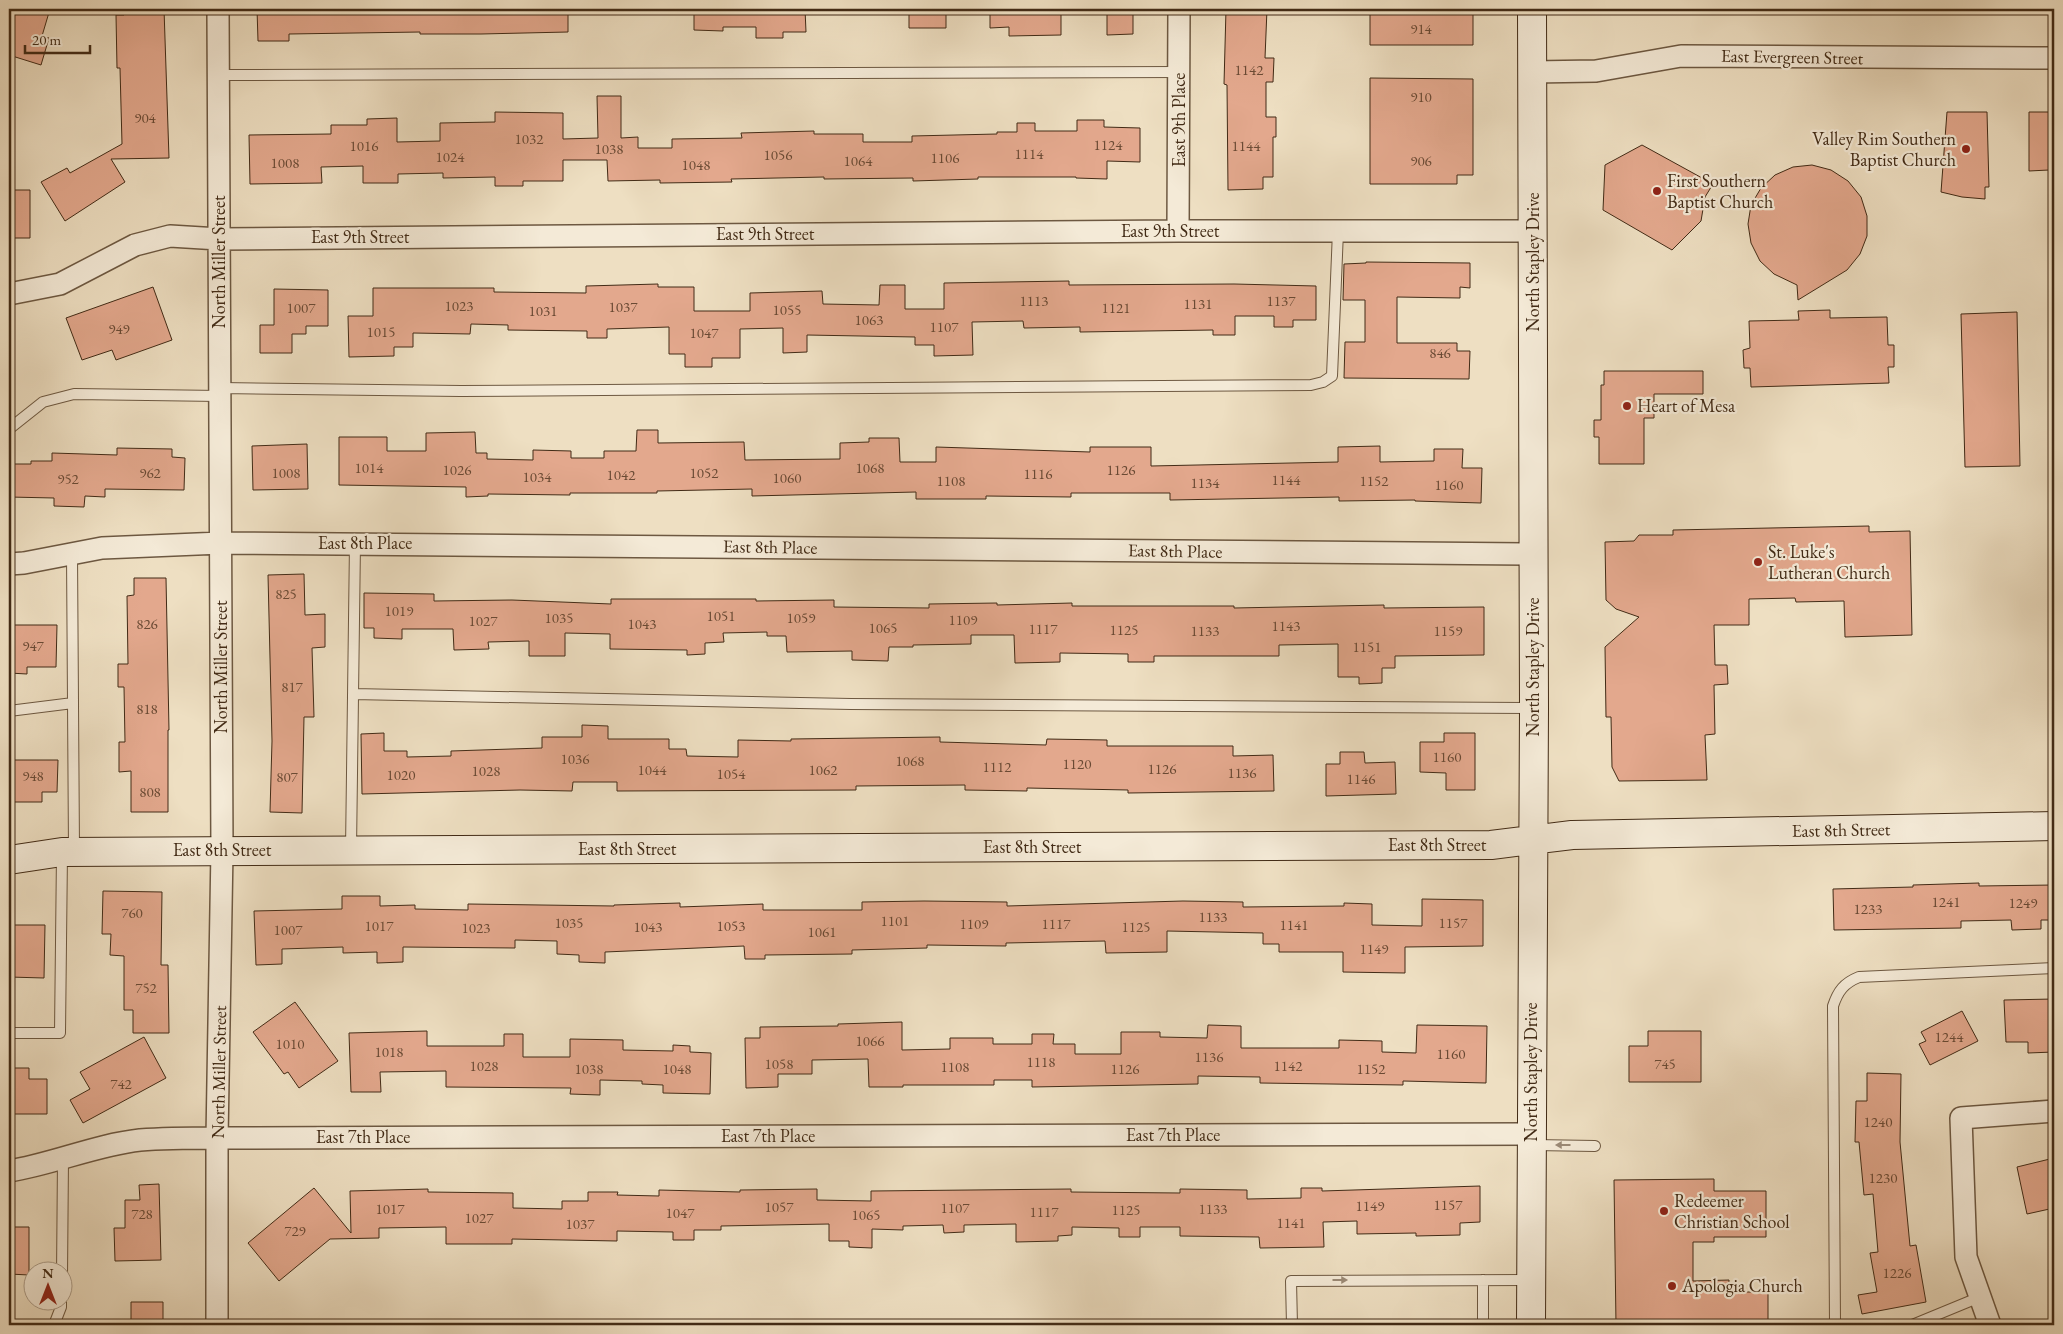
<svg xmlns="http://www.w3.org/2000/svg" width="2063" height="1334" viewBox="0 0 2063 1334" font-family="'EB Garamond',serif">
	<style>
		.building { fill: #e3a88d; stroke: #422b16 }
		.lines { fill: none; stroke-linecap: round; stroke-linejoin: round }
		.lane-casing { stroke: #6d5841; stroke-width: 12 }
		.street-casing { stroke: #6d5841; stroke-width: 24 }
		.secondary-casing { stroke: #422b16; stroke-width: 30 }
		.lane { stroke: #f4ead7; stroke-width: 10 }
		.street { stroke: #f4ead7; stroke-width: 21 }
		.secondary { stroke: #f4ead7; stroke-width: 28 }
		.oneway { fill: #9b8a76 }
		.poi-dot { fill: #8f2418; stroke: #f4ead7; stroke-width: 2 }
		.labels { text-anchor: middle; stroke-width: 4.5; stroke-linejoin: round; paint-order: stroke }
		.number-label { font-size: 15px; fill: #6a4a34 }
		.street-label { font-size: 18px; fill: #422b16; stroke: #f4ead7 }
		.poi-label { font-size: 18px; fill: #422b16; stroke: #f4ead7; text-anchor: start }
	</style>
	<rect width="100%" height="100%" fill="#eedfc2"/>
	<filter id="stains"><feTurbulence type="fractalNoise" baseFrequency=".004" numOctaves="4"/><feColorMatrix values="0 0 0 0 .2 0 0 0 0 .09 0 0 0 0 .02 0 0 0 .5 -.17"/></filter>
	<radialGradient id="worn" r=".72"><stop offset=".6" stop-color="#630" stop-opacity="0"/><stop offset="1" stop-color="#630" stop-opacity=".3"/></radialGradient>
	<path class="building" d="M9 9H50L42 36 49 38 41 65 9 55Z
		M124 9H164L169 158 111 159 125 182 65 221 41 182 67 168 70 173 122 144 120 68H117L116 15H124Z
		M257 9H568V32L481 34H420V32L289 34V41H258Z
		M694 9H805L806 32H783V38H756V27H723V31L694 30Z
		M909 9H946V28H909Z
		M990 9H1061V35L1009 36V27L990 28Z
		M1107 9H1133V34L1107 35Z
		M1226 9H1267L1265 58H1274L1273 82H1266V117H1276V137H1273V177H1263V189L1228 190 1227 85 1224 84Z
		M1370 13H1473V45H1370Z
		M1370 78 1473 79V175H1457V184H1370Z
		M597 96H621V138L638 137V148H672V139L742 138 741 133 814 131V134H863V142H912V136L997 134V132H1017V123H1035V131H1077V120H1104V127L1140 128V162L1107 161V179L1076 178V177H978V179L913 181V178L824 179V177L731 179 732 182 660 183V180L608 181 607 160H563V181H523V186H495V177L443 178V173L398 174V183H363V166L321 167 322 183 250 184 249 135 331 134V125H367V119L397 118V142L440 141V123L495 122V112L563 113V139L598 138Z
		M1947 112H1987L1989 187H1985V199L1962 197 1941 192Z
		M2029 112H2054V162H2049V170L2029 171Z
		M1642 145 1713 184 1705 197 1701 221 1672 250 1603 210 1605 165Z
		M1812 165 1831 170 1848 181 1861 197 1867 216V236L1860 254 1847 270 1798 300 1797 285 1774 274 1760 261 1751 243 1748 224 1751 205 1761 188 1775 175 1793 167Z
		M9 190H30V238H9Z
		M1366 262 1470 263V288L1460 287V298L1397 297V343H1457V351H1470L1469 379 1344 378 1345 342H1365V300H1343L1344 264 1366 263Z
		M1069 281V285L1234 284 1316 286V320H1293V327H1274V316H1235V335H1213V330L1080 332V327L1024 328 1023 321 972 322 973 355 934 356V345H915V337L807 335V352L783 353V328L740 329V358H712V367H685V354H669V327L607 329V338H587V331L508 330V325L471 324 470 334 413 333V347H394V356L349 357 348 316H373V288H494V292L586 293V286L658 284V287H694V311H750V293L822 291 823 304 879 305 880 285H905V309H944V283Z
		M153 287 172 340 116 360 112 350 82 360 66 318Z
		M274 289 328 290V326H306V334H292V353H260V325H274Z
		M1830 310V318L1887 317 1888 345H1894V367H1888L1889 383 1751 387 1750 368H1744L1743 350 1750 348 1749 321 1799 320 1798 311Z
		M2017 312 2020 466 1965 467 1961 314Z
		M1604 371H1703V394H1654V418H1644V464H1599V437H1594V420H1601V385H1604Z
		M637 430H658V443L744 442 745 460 840 459V443L869 442V438H899L900 462H936V447L1090 452V447H1151V466L1338 462V447L1380 446V462L1434 461V449H1463L1462 468H1482L1481 503 1415 501V500L1339 501V497L1170 500V493H1071V497L986 496V499H916V492L752 496V489L657 491V493H570V495L488 494V496L466 497V487L339 485V437H387V451H426V433L475 432 476 453H487V459L533 460V450L571 451V458H604V451H636Z
		M307 444 308 489 253 490 252 446Z
		M117 448 172 449V457L185 458 184 490 105 489V497L85 496 84 507 54 506V498L9 497V464H31V461H52V453L117 455Z
		M1869 526V532L1910 531 1912 635 1845 637 1844 601 1796 602 1795 598 1749 599V625H1714L1715 665H1727L1728 684 1714 685 1715 734 1705 735 1707 780 1619 781 1612 767 1611 717H1606L1605 647 1639 617 1616 609 1606 600 1605 542 1634 541 1639 535H1673V530Z
		M304 574 305 615 325 614V647L312 648 314 717H304L302 813 270 812 272 741 268 575Z
		M134 578H166L169 730H168V812H131V771L119 772V742H125L124 687H118V664H128L127 596 134 595Z
		M364 593 434 594V601L512 600 611 604V599H756V601L834 600V607L929 608V604L997 603V605L1072 603V606H1234V608L1384 605V608L1484 607V655L1395 656V668H1382V683L1359 684V677H1338V644L1279 645V656H1154V662H1128V654L1060 653V662L1015 663 1014 635H971V644L913 645V647H889L888 661 852 660V651L787 652 786 636H767V632L723 633 724 642 705 643V654L687 655V650L610 649V634L565 633V656H529V641L488 642 489 649 454 650 453 629H402V639L374 638V628H364Z
		M9 625H57L56 667H27V674L9 673Z
		M582 725 608 726V739H669V749H686L687 756 738 757V740L791 741V739L940 737V742L1046 745 1047 739 1107 740V746H1233V756L1273 755 1274 791 1128 793V790L1027 788V791L965 790V785L856 786V790L617 791V782H573L572 791 520 790 362 794 361 734 384 733V751H407V757L451 756V751L542 748V737H582Z
		M1444 733H1475V790H1446V773L1420 772V742H1444Z
		M1340 752H1364L1365 763 1395 762 1396 794 1326 796V764H1340Z
		M9 760H58L57 792H42V802H14V794L9 793Z
		M1979 883V886L2054 885V920H2041V929L2012 930 2011 920 1961 921V928L1834 930 1833 889 1913 887V885Z
		M103 891 162 892 161 965H168L169 1033H133V1010H124V956L110 955 111 934H102Z
		M342 896H380V906L415 905V909L468 910V904L614 906V905L680 903V907L763 904V910H862V902L924 901 1007 902V906L1183 901 1243 902V907L1344 906V903L1372 904V925L1422 926V899L1483 900V946L1405 947V973L1343 972V952H1279V944H1263V933L1167 931V952L1106 953 1105 941 1006 943V946L927 945V948L852 950V954L765 955V959H745L744 946 605 952V963L579 962V955L557 954V941L515 940V948L403 947V962L377 963V952L343 953V947L282 949V964L256 965 254 911 342 909Z
		M9 925H45L44 978 9 977Z
		M2054 999V1052L2028 1053V1042H2006L2004 1000Z
		M295 1002 338 1061 299 1088 288 1072 284 1074 253 1032Z
		M1962 1011 1978 1041 1930 1065 1919 1044 1926 1041 1921 1032Z
		M902 1022V1050L950 1049V1038H993V1044H1032V1034H1054L1053 1044H1075V1054H1121V1032H1160V1037L1207 1038 1208 1025 1241 1026V1048H1339V1040L1382 1041V1052L1416 1053 1417 1025 1487 1026 1486 1083 1403 1081V1085L1260 1083V1077L1198 1076V1084L1032 1087V1080H994V1085H903V1087H869L868 1059 812 1060V1074H778V1087L746 1088 745 1038H760V1027L838 1026V1024Z
		M427 1031V1046H504V1034H523V1057H570V1039L623 1040V1050L673 1051V1045L690 1046V1052L711 1053 710 1094 663 1093V1085L642 1084V1081L600 1080V1095L570 1094 571 1088 446 1087V1071L380 1072 381 1092H351L349 1033Z
		M1648 1031H1701V1082H1629V1046H1648Z
		M144 1037 166 1078 83 1123 70 1100 90 1089 80 1072Z
		M9 1068H29V1079H47V1114H9Z
		M1867 1073 1901 1074 1900 1142 1910 1246 1916 1245 1926 1302 1862 1314 1858 1295 1877 1292 1870 1253 1878 1252 1873 1194 1864 1195 1859 1142H1855L1856 1101H1867Z
		M2054 1158V1208L2027 1214 2017 1167Z
		M1714 1179V1191H1766V1237H1714V1242H1693V1281L1729 1280V1292H1768V1325H1616L1614 1180Z
		M159 1184 161 1260 115 1261 114 1228H125V1200H140L139 1185Z
		M1480 1186V1222L1460 1223V1235L1416 1236V1233L1357 1234V1221L1323 1222 1324 1247 1260 1248 1259 1237 1180 1236V1227H1140V1237H1119V1228L1072 1227V1235L1058 1236V1241L1016 1242V1224L964 1225V1232L944 1233 943 1225 903 1226V1230L872 1229V1248L849 1247V1241H829V1224L721 1226V1230H694V1240H673V1232L617 1231V1241L512 1239V1244H446V1227L379 1228V1238L330 1239 279 1281 248 1243 314 1188 351 1233 350 1191 428 1189V1192L513 1193V1208L562 1209V1201H588V1192H618L617 1195 659 1196V1190L740 1192V1190L817 1189V1200L871 1201V1191L1071 1189V1192L1180 1193V1189L1247 1190V1199L1301 1198V1188H1322V1191Z
		M9 1227H29V1275L9 1274Z
		M131 1302H163V1325H131Z"/>
	<g class="lines">
		<defs>
			<path id="lane" d="M218 75 1179 72
				M220 388 461 391 1311 385 1323 382 1332 376 1338 231
				M9 429 43 402 74 394 220 396
				M353 694 851 704 1532 708
				M73 703 74 850
				M9 711 73 703 72 554
				M351 850 355 543
				M9 1033H60L62 853
				M1534 1145 1595 1146
				M62 1276 63 1158
				M1483 1280V1325
				M26 1325H54L61 1307V1302
				M1292 1325 1291 1281 1530 1280
				M1835 1325 1833 1006C1838 991 1844 983 1859 977L2054 968
				M1912 1325 1980 1297"/>
			<path id="street" d="M1532 72 1596 71 1681 56 2054 58
				M1178 231 1179 9
				M9 294 60 284 135 245 170 236 219 239 1178 231H1533
				M9 564 24 563 102 548 221 543 1533 554
				M9 1171C53 1164 95 1145 140 1140 166 1138 192 1138 217 1138L1531 1134
				M217 1325V1138L222 850 218 9
				M1990 1325 1966 1257 1961 1118 2054 1111"/>
			<path id="secondary" d="M9 860 62 852 1491 845 1572 835 2054 826
				M1531 1325 1534 708 1532 9"/>
		</defs>
		<use href="#lane" class="lane-casing"/>
		<use href="#street" class="street-casing"/>
		<use href="#secondary" class="secondary-casing"/>
		<use href="#lane" class="lane"/>
		<use href="#street" class="street"/>
		<use href="#secondary" class="secondary"/>
	</g>
	<defs><path id="oneway-solid" d="M-6-.8H1V-3.2L6.5 0L1 3.2V.8H-6Z" transform="scale(1.25)"/></defs>
	<g class="oneway">
		<use href="#oneway-solid" transform="translate(1563 1145) rotate(-180)"/>
		<use href="#oneway-solid" transform="translate(1340 1280)"/>
	</g>
	<g class="poi-dot">
		<circle cx="1966" cy="149" r="5"/>
		<circle cx="1657" cy="191" r="5"/>
		<circle cx="1627" cy="406" r="5"/>
		<circle cx="1758" cy="562" r="5"/>
		<circle cx="1664" cy="1211" r="5"/>
		<circle cx="1672" cy="1286" r="5"/>
	</g>
	<g class="labels">
		<g class="number-label">
			<text x="1421" y="34">914</text>
			<text x="1249" y="75">1142</text>
			<text x="1421" y="102">910</text>
			<text x="145" y="123">904</text>
			<text x="529" y="144">1032</text>
			<text x="1108" y="150">1124</text>
			<text x="364" y="151">1016</text>
			<text x="1246" y="151">1144</text>
			<text x="609" y="154">1038</text>
			<text x="1029" y="159">1114</text>
			<text x="778" y="160">1056</text>
			<text x="450" y="162">1024</text>
			<text x="945" y="163">1106</text>
			<text x="858" y="166">1064</text>
			<text x="1421" y="166">906</text>
			<text x="285" y="168">1008</text>
			<text x="696" y="170">1048</text>
			<text x="1034" y="306">1113</text>
			<text x="1281" y="306">1137</text>
			<text x="1198" y="309">1131</text>
			<text x="459" y="311">1023</text>
			<text x="623" y="312">1037</text>
			<text x="301" y="313">1007</text>
			<text x="1116" y="313">1121</text>
			<text x="787" y="315">1055</text>
			<text x="543" y="316">1031</text>
			<text x="869" y="325">1063</text>
			<text x="944" y="332">1107</text>
			<text x="119" y="334">949</text>
			<text x="381" y="337">1015</text>
			<text x="704" y="338">1047</text>
			<text x="1440" y="358">846</text>
			<text x="369" y="473">1014</text>
			<text x="870" y="473">1068</text>
			<text x="457" y="475">1026</text>
			<text x="1121" y="475">1126</text>
			<text x="150" y="478">962</text>
			<text x="286" y="478">1008</text>
			<text x="704" y="478">1052</text>
			<text x="1038" y="479">1116</text>
			<text x="621" y="480">1042</text>
			<text x="537" y="482">1034</text>
			<text x="787" y="483">1060</text>
			<text x="68" y="484">952</text>
			<text x="1286" y="485">1144</text>
			<text x="951" y="486">1108</text>
			<text x="1374" y="486">1152</text>
			<text x="1205" y="488">1134</text>
			<text x="1449" y="490">1160</text>
			<text x="286" y="599">825</text>
			<text x="399" y="616">1019</text>
			<text x="721" y="621">1051</text>
			<text x="559" y="623">1035</text>
			<text x="801" y="623">1059</text>
			<text x="963" y="625">1109</text>
			<text x="483" y="626">1027</text>
			<text x="147" y="629">826</text>
			<text x="642" y="629">1043</text>
			<text x="1286" y="631">1143</text>
			<text x="883" y="633">1065</text>
			<text x="1043" y="634">1117</text>
			<text x="1124" y="635">1125</text>
			<text x="1205" y="636">1133</text>
			<text x="1448" y="636">1159</text>
			<text x="33" y="651">947</text>
			<text x="1367" y="652">1151</text>
			<text x="292" y="692">817</text>
			<text x="147" y="714">818</text>
			<text x="1447" y="762">1160</text>
			<text x="575" y="764">1036</text>
			<text x="910" y="766">1068</text>
			<text x="1077" y="769">1120</text>
			<text x="997" y="772">1112</text>
			<text x="1162" y="774">1126</text>
			<text x="652" y="775">1044</text>
			<text x="823" y="775">1062</text>
			<text x="486" y="776">1028</text>
			<text x="1242" y="778">1136</text>
			<text x="731" y="779">1054</text>
			<text x="401" y="780">1020</text>
			<text x="33" y="781">948</text>
			<text x="287" y="782">807</text>
			<text x="1361" y="784">1146</text>
			<text x="150" y="797">808</text>
			<text x="1946" y="907">1241</text>
			<text x="2023" y="908">1249</text>
			<text x="1868" y="914">1233</text>
			<text x="132" y="918">760</text>
			<text x="1213" y="922">1133</text>
			<text x="895" y="926">1101</text>
			<text x="569" y="928">1035</text>
			<text x="1453" y="928">1157</text>
			<text x="974" y="929">1109</text>
			<text x="1056" y="929">1117</text>
			<text x="1294" y="930">1141</text>
			<text x="379" y="931">1017</text>
			<text x="731" y="931">1053</text>
			<text x="648" y="932">1043</text>
			<text x="1136" y="932">1125</text>
			<text x="476" y="933">1023</text>
			<text x="288" y="935">1007</text>
			<text x="822" y="937">1061</text>
			<text x="1374" y="954">1149</text>
			<text x="146" y="993">752</text>
			<text x="1949" y="1042">1244</text>
			<text x="870" y="1046">1066</text>
			<text x="290" y="1049">1010</text>
			<text x="389" y="1057">1018</text>
			<text x="1451" y="1059">1160</text>
			<text x="1209" y="1062">1136</text>
			<text x="1041" y="1067">1118</text>
			<text x="779" y="1069">1058</text>
			<text x="1665" y="1069">745</text>
			<text x="484" y="1071">1028</text>
			<text x="1288" y="1071">1142</text>
			<text x="955" y="1072">1108</text>
			<text x="589" y="1074">1038</text>
			<text x="677" y="1074">1048</text>
			<text x="1125" y="1074">1126</text>
			<text x="1371" y="1074">1152</text>
			<text x="121" y="1089">742</text>
			<text x="1878" y="1127">1240</text>
			<text x="1883" y="1183">1230</text>
			<text x="1448" y="1210">1157</text>
			<text x="1370" y="1211">1149</text>
			<text x="779" y="1212">1057</text>
			<text x="955" y="1213">1107</text>
			<text x="390" y="1214">1017</text>
			<text x="1213" y="1214">1133</text>
			<text x="1126" y="1215">1125</text>
			<text x="1044" y="1217">1117</text>
			<text x="680" y="1218">1047</text>
			<text x="142" y="1219">728</text>
			<text x="866" y="1220">1065</text>
			<text x="479" y="1223">1027</text>
			<text x="1291" y="1228">1141</text>
			<text x="580" y="1229">1037</text>
			<text x="295" y="1236">729</text>
			<text x="1897" y="1278">1226</text>
		</g>
		<g class="street-label">
			<text transform="translate(1792 57) rotate(1)" y="6">East Evergreen Street</text>
			<text transform="translate(1179 120) rotate(-90)" y="6">East 9th Place</text>
			<text x="1170" y="237">East 9th Street</text>
			<text x="765" y="240">East 9th Street</text>
			<text x="360" y="243">East 9th Street</text>
			<text transform="translate(219 262) rotate(-90)" y="6">North Miller Street</text>
			<text transform="translate(1533 262) rotate(-90)" y="6">North Stapley Drive</text>
			<text x="365" y="549">East 8th Place</text>
			<text transform="translate(770 547) rotate(1)" y="6">East 8th Place</text>
			<text transform="translate(1175 551) rotate(1)" y="6">East 8th Place</text>
			<text transform="translate(221 667) rotate(-90)" y="6">North Miller Street</text>
			<text transform="translate(1533 667) rotate(-90)" y="6">North Stapley Drive</text>
			<text transform="translate(1841 830) rotate(-1)" y="6">East 8th Street</text>
			<text x="1437" y="851">East 8th Street</text>
			<text x="1032" y="853">East 8th Street</text>
			<text x="627" y="855">East 8th Street</text>
			<text x="222" y="856">East 8th Street</text>
			<text transform="translate(219 1072) rotate(-89)" y="6">North Miller Street</text>
			<text transform="translate(1531 1072) rotate(-90)" y="6">North Stapley Drive</text>
			<text x="1173" y="1141">East 7th Place</text>
			<text x="768" y="1142">East 7th Place</text>
			<text x="363" y="1143">East 7th Place</text>
		</g>
		<g class="poi-label">
			<text x="1956" y="145" text-anchor="end">Valley Rim Southern<tspan x="1956" dy="21">Baptist Church</tspan></text>
			<text x="1667" y="187">First Southern<tspan x="1667" dy="21">Baptist Church</tspan></text>
			<text x="1637" y="412">Heart of Mesa</text>
			<text x="1768" y="558">St. Luke's<tspan x="1768" dy="21">Lutheran Church</tspan></text>
			<text x="1674" y="1207">Redeemer<tspan x="1674" dy="21">Christian School</tspan></text>
			<text x="1682" y="1292">Apologia Church</text>
		</g>
	</g>
	<rect width="2063" height="1334" fill="none" stroke="#eedfc2" stroke-width="30"/>
	<rect x="10" y="10" width="2043" height="1314" fill="none" stroke="#422b16" stroke-width="2.5"/>
	<rect x="15" y="15" width="2033" height="1304" fill="none" stroke="#422b16"/>
	<g transform="translate(48 1286)"><circle r="24" fill="#f4ead7" stroke="#ad9e8a"/>
	<path d="M0-4L9 19L0 12L-9 19Z" fill="#8f2418"/>
	<text y="-8" font-size="14" font-weight="bold" text-anchor="middle" fill="#422b16">N</text>
	</g>
	<path d="M25 45v8h65v-8" fill="none" stroke="#422b16" stroke-width="2.5"/>
	<text x="32" y="45" font-size="15" fill="#422b16" stroke="#f4ead7" stroke-width="4" paint-order="stroke">20 m</text>
	<rect width="100%" height="100%" filter="url(#stains)"/>
	<rect width="100%" height="100%" fill="url(#worn)"/>
</svg>
